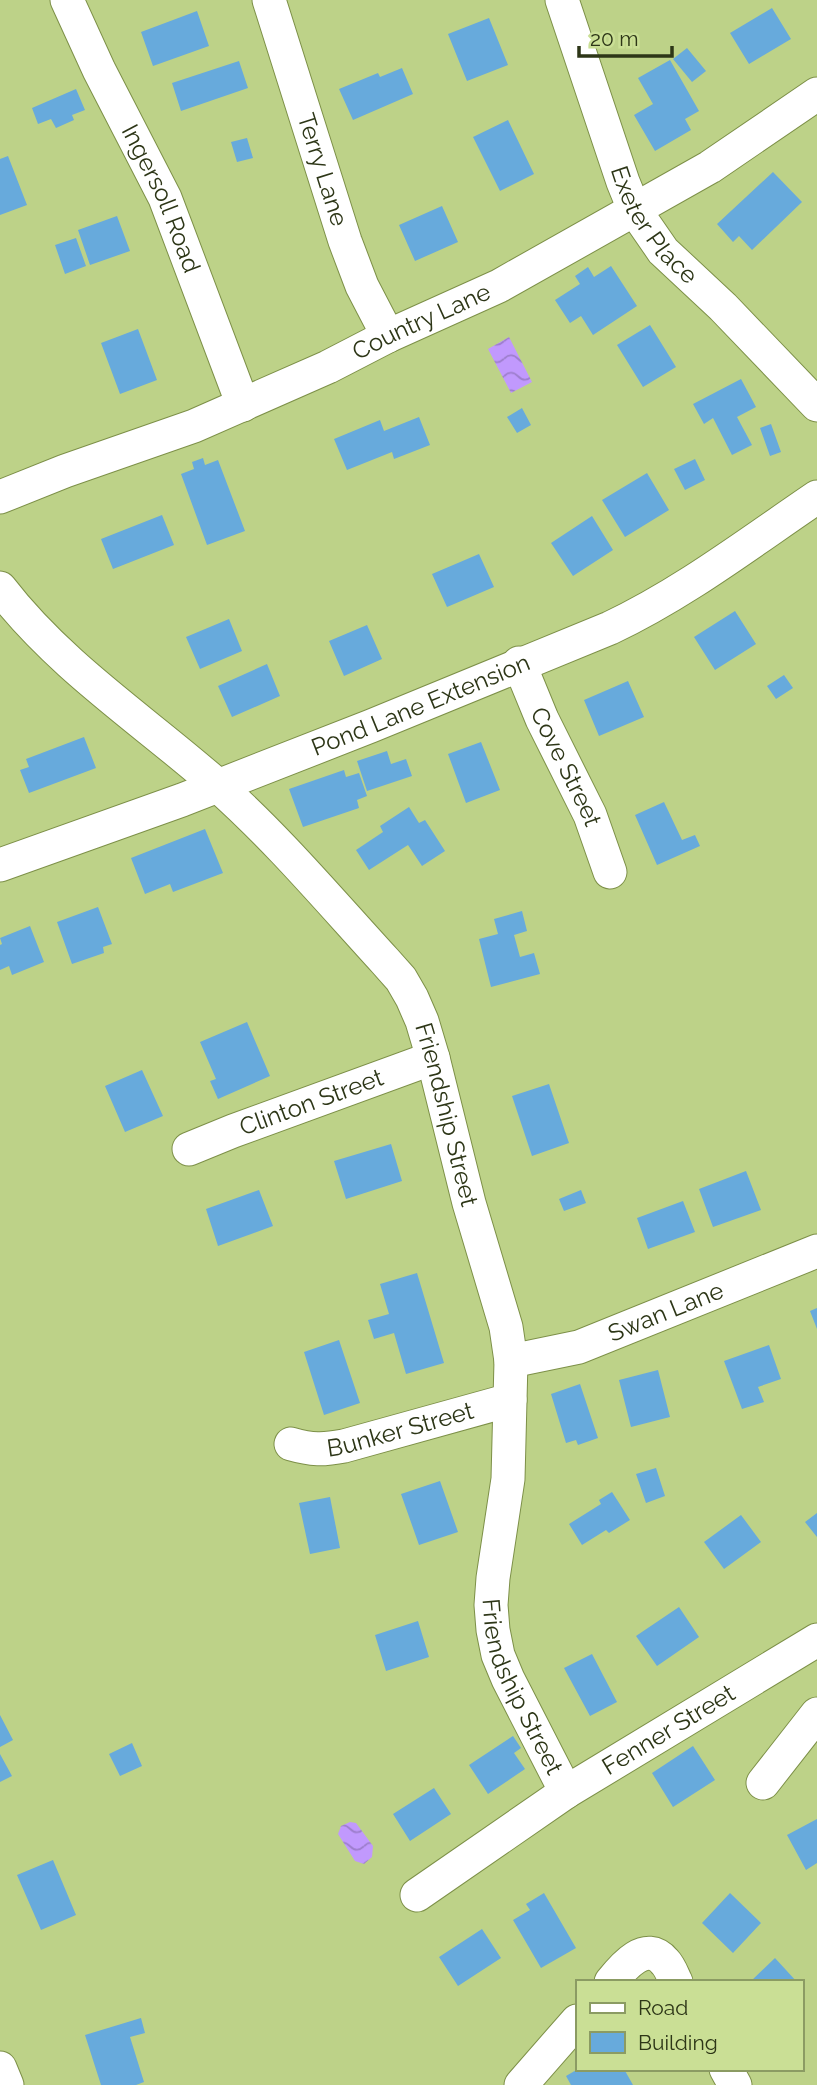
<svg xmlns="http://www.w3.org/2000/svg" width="817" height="2085" viewBox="0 0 817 2085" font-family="Raleway,sans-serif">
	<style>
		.water { fill: url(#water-waves) }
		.building { fill: #67aadc }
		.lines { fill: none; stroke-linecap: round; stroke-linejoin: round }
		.street-casing { stroke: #7d9048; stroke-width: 35 }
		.street { stroke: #fff; stroke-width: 33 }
		.labels { text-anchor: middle; stroke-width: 5; stroke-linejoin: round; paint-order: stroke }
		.street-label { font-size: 24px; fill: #2d3617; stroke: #cadf95 }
	</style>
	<defs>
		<pattern id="water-waves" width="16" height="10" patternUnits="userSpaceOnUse" patternTransform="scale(1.75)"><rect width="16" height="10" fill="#c199fd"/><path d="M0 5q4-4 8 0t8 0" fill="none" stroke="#9d7ecc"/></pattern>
	</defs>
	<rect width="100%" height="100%" fill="#bdd288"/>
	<path class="water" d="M509 337 532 382 511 393 488 349Z
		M350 1822 356 1823 373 1846 372 1857 364 1864 355 1861 338 1834 341 1826Z"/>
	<path class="building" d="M772 8 791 39 749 64 730 33Z
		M197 11 209 46 153 66 141 32Z
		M489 18 508 65 467 81 448 34Z
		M687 48 706 71 692 82 673 59Z
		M670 60 699 111 685 119 691 130 655 151 634 115 653 104 638 78Z
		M239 61 248 88 181 111 172 83Z
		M402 68 413 94 353 120 339 89 378 73 380 77Z
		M76 89 85 110 72 115 74 120 56 128 51 119 38 124 32 108Z
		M508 120 534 174 500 191 473 137Z
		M247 138 253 158 237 162 231 142Z
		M8 156 27 205 0 215V159Z
		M773 172 802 202 752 250 739 236 733 242 717 224Z
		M442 206 458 242 415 261 399 225Z
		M117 216 130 251 90 265 78 230Z
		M76 238 86 266 65 274 55 245Z
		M611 266 637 306 593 335 581 316 570 323 555 300 580 284 575 276 588 267 594 277Z
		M650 325 676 367 643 387 617 345Z
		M138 329 157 380 120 394 101 343Z
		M741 379 756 407 737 417 752 445 732 455 713 418 704 424 693 404Z
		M522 408 531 425 517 433 507 417Z
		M419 417 430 445 394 459 392 452 347 470 334 439 380 420 384 431Z
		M771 424 781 452 770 456 760 428Z
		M203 458 205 465 218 460 245 531 207 545 181 474 194 469 192 462Z
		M695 459 705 480 685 490 674 469Z
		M647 473 669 510 625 537 602 500Z
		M162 515 174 545 113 569 101 539Z
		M592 516 613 550 573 576 551 543Z
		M479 554 494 587 447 607 432 574Z
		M735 611 756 644 715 670 694 637Z
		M229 619 242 651 200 669 186 637Z
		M367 625 382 659 344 676 329 641Z
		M267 664 280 696 232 717 218 686Z
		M784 675 793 688 776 699 767 686Z
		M628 681 644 717 599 736 584 700Z
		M84 737 96 768 29 793 20 770 29 767 26 759Z
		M481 742 500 790 466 803 448 754Z
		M387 751 391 764 406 759 412 776 367 791 357 761Z
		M344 770 346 777 359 773 367 796 357 800 359 808 303 827 289 789Z
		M664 802 682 840 695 835 700 846 657 865 635 815Z
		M409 807 419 823 425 820 445 851 422 866 408 845 369 870 356 850 383 832 380 826Z
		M205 829 223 873 173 892 170 884 145 894 131 858Z
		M98 907 112 944 103 947 104 953 72 964 57 922Z
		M522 911 527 931 514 935 520 957 534 953 540 974 491 987 479 939 498 934 494 919Z
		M30 926 44 962 12 975 9 966 0 970V945L2 944 0 938Z
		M247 1022 270 1076 218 1099 210 1081 216 1079 200 1042Z
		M142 1070 163 1116 125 1132 105 1086Z
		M549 1084 569 1143 532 1156 512 1096Z
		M391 1144 402 1181 346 1199 334 1161Z
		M746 1171 761 1210 713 1227 699 1189Z
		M259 1190 273 1226 218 1246 206 1209Z
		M581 1190 586 1203 564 1211 559 1199Z
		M683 1201 695 1232 648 1249 637 1218Z
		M417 1273 444 1363 406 1374 394 1333 374 1339 368 1320 389 1314 380 1284Z
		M817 1308V1329L810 1311Z
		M339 1340 360 1403 324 1415 304 1352Z
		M769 1345 781 1379 758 1387 764 1402 742 1409 724 1361Z
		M658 1370 670 1417 631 1427 619 1380Z
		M580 1384 598 1438 578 1445 576 1440 566 1443 551 1394Z
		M656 1468 665 1496 646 1503 636 1474Z
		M440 1481 458 1532 419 1545 401 1494Z
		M612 1492 630 1520 609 1533 606 1530 582 1545 569 1524 601 1504 599 1500Z
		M330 1497 340 1548 310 1554 299 1503Z
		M817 1513V1537L805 1522Z
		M741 1515 761 1542 724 1569 704 1542Z
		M679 1607 699 1637 657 1666 636 1636Z
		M418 1621 429 1657 386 1671 375 1635Z
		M592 1654 617 1702 590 1716 564 1668Z
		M0 1715 13 1740 0 1747Z
		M513 1736 521 1748 514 1753 525 1769 488 1794 469 1765Z
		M132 1743 142 1766 120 1776 109 1754Z
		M693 1746 715 1780 673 1807 652 1773Z
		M0 1754 12 1776 0 1782Z
		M434 1788 451 1814 410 1841 393 1814Z
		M817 1819V1863L806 1870 787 1835Z
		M53 1860 76 1915 41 1930 17 1875Z
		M544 1893 576 1948 541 1968 513 1920 530 1910 526 1904Z
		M730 1893 761 1923 733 1953 702 1923Z
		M482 1929 501 1958 458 1986 439 1957Z
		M775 1958 797 1982H750Z
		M141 2018 145 2033 130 2037 144 2082 136 2085H101L85 2035Z
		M578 2069H624L633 2085H571L566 2076Z"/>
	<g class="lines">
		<defs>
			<g id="street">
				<path id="s1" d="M67 0 99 70 165 198 243 405"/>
				<path id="s2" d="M269 0 345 241 362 286 388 336"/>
				<path id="s3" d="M562 0 623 182 634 209 663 251 723 307 817 405"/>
				<path id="s4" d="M0 497 65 471 194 426 328 367 388 336 499 286 710 167 817 94"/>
				<path id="s5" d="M0 588C60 666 143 720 216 784 277 838 330 901 385 961L401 979 412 998 422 1021 433 1058 469 1203 506 1327 511 1361 508 1479 493 1578 491 1605 493 1630 498 1655 508 1679 566 1792"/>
				<path id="s6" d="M519 663 542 719 590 815 610 872"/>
				<path id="s7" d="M0 865 182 800 371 726 610 628C684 593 749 543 817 497"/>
				<path id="s8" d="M189 1149 233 1131 433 1058"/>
				<path id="s9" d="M511 1361 579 1347 817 1251"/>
				<path id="s10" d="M291 1444C312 1450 323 1450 344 1446L510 1400"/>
				<path d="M763 1783 817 1714"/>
				<path id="s11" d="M417 1895 566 1792 817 1640"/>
				<path d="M611 1982C623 1967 646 1939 665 1962 670 1967 673 1976 676 1982"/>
				<path d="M0 2068 7 2085"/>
				<path d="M726 2069 735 2085"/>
				<path d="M521 2085 577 2021"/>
			</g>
		</defs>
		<use href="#street" class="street-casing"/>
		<use href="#street" class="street"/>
	</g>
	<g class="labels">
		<g class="street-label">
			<text dy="8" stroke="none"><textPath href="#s2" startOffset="178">Terry Lane</textPath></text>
			<text dy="8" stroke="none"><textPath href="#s1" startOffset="220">Ingersoll Road</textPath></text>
			<text dy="8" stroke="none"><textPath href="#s3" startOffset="245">Exeter Place</textPath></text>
			<text dy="8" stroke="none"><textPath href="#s4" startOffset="457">Country Lane</textPath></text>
			<text dy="8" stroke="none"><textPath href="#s7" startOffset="450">Pond Lane Extension</textPath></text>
			<text dy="8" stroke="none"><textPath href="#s6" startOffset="114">Cove Street</textPath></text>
			<text dy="8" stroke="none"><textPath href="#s8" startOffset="131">Clinton Street</textPath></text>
			<text dy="8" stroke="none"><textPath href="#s5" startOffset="705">Friendship Street</textPath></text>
			<text dy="8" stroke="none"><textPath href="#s9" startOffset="163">Swan Lane</textPath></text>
			<text dy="8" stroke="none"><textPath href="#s10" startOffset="112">Bunker Street</textPath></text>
			<text dy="8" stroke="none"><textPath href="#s5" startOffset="1293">Friendship Street</textPath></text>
			<text dy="8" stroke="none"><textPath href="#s11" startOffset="301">Fenner Street</textPath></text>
		</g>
	</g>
	<rect x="576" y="1980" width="228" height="91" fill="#cadf95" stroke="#8b9b63" stroke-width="2"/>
	<rect x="590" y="2003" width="35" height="10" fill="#ffffff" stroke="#8b9b63" stroke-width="2"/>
	<text x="638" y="2015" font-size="21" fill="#2d3617">Road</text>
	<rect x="590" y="2032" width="35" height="21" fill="#67aadc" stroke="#8b9b63" stroke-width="2"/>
	<text x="638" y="2050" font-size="21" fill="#2d3617">Building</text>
	<path d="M579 46v10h93v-10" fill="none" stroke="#2d3617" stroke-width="3.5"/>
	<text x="590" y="46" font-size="21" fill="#2d3617" stroke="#cadf95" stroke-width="5" paint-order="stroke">20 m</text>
</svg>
